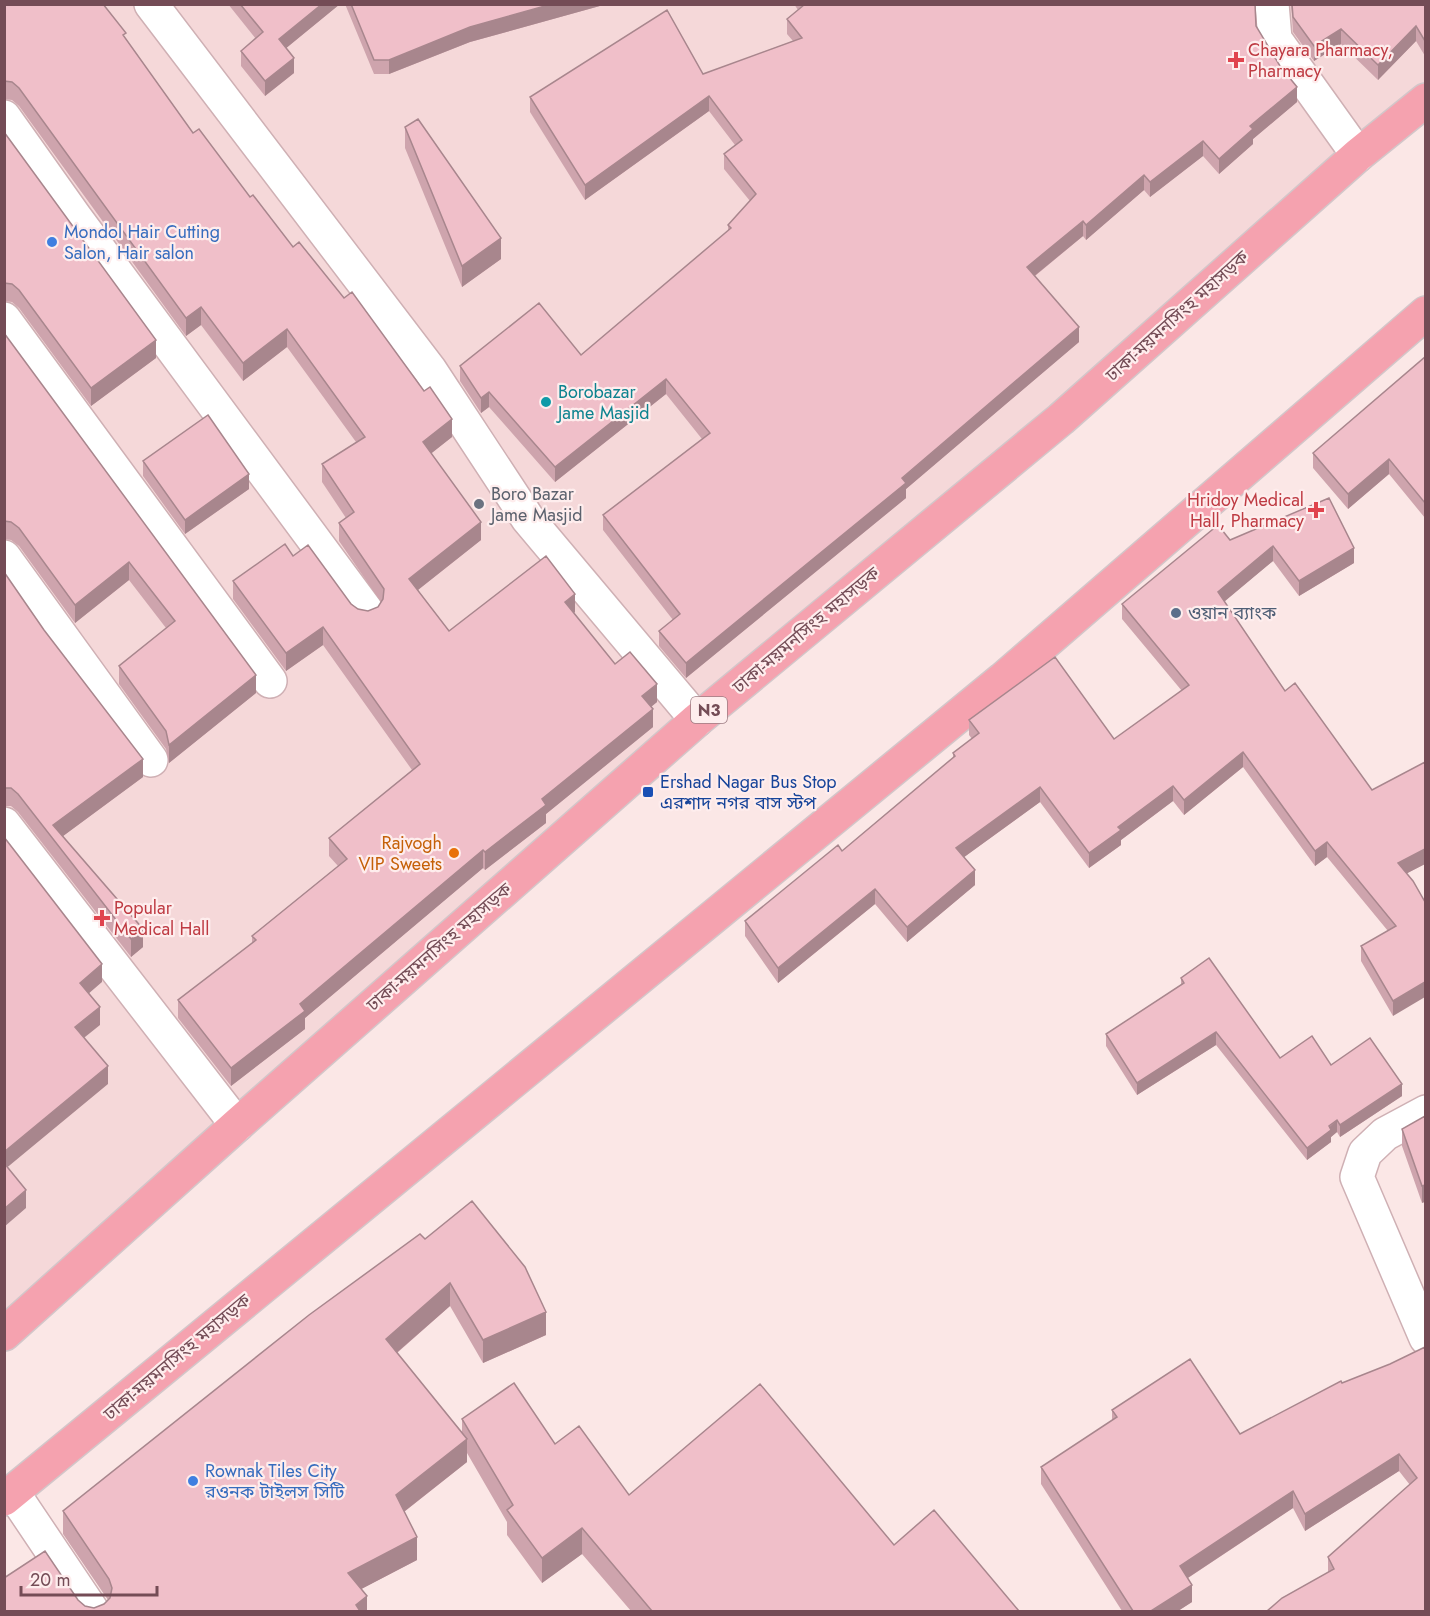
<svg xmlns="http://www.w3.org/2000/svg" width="1430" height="1616" viewBox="0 0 1430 1616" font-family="Jost,'Noto Sans Bengali',sans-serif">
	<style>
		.residential { fill: #f5d8d9 }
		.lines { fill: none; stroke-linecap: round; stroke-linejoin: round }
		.minor-casing { stroke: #cfb0b4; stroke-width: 36 }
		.trunk-casing { stroke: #d3c6c9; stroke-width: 36 }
		.minor { stroke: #fff; stroke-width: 33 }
		.trunk { stroke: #f5a2af; stroke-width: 33 }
		.wall { fill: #cea4ad }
		.shaded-wall { fill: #a8868d }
		.building { fill: #f0bfc9; stroke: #a8868d; stroke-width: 1.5 }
		.health-dot { fill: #e0444e; stroke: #feeded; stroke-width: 2 }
		.shop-dot { fill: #3f7fe0; stroke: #feeded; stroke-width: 2 }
		.culture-dot { fill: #0f9aa8; stroke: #feeded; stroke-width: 2 }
		.worship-dot { fill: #6b7280; stroke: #feeded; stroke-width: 2 }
		.service-dot { fill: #5c6f8a; stroke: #feeded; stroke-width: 2 }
		.transit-dot { fill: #1a4fb4; stroke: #feeded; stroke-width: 2 }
		.food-dot { fill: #e8710a; stroke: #feeded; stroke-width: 2 }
		.labels { text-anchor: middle; stroke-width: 4.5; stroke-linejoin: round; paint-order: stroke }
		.shield { fill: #feeded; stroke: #9d7c83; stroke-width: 1.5 }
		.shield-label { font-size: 16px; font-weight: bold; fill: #744c56 }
		.health-label { font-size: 18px; fill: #be3a42; stroke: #feeded; text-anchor: start }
		.shop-label { font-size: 18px; fill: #366cbe; stroke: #feeded; text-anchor: start }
		.street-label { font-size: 18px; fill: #744c56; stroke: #feeded }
		.culture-label { font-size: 18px; fill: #0d838f; stroke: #feeded; text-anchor: start }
		.worship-label { font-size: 18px; fill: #5b616d; stroke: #feeded; text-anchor: start }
		.service-label { font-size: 18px; fill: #4e5e75; stroke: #feeded; text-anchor: start }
		.transit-label { font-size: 18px; fill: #164399; stroke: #feeded; text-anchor: start }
		.food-label { font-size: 18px; fill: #c56008; stroke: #feeded; text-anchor: end }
	</style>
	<rect width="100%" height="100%" fill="#fbe7e6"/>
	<path class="residential" d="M5 5H1425V102L5 1311Z"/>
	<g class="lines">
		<defs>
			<path id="minor" d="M151 4 430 370 528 519 697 720
				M1272 4 1275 39 1358 155
				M4 117 75 217 366 610
				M4 319 270 681
				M4 557 151 760
				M4 824 237 1125
				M1426 1112 1385 1134 1365 1153 1357 1177 1426 1338
				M13 1493 93 1612"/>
			<path id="trunk" d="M4 1334 237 1125 697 720 1061 419 1358 155 1426 100
				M4 1499 1003 679 1426 313"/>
		</defs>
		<use href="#minor" class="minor-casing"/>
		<use href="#trunk" class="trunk-casing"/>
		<use href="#minor" class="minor"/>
		<use href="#trunk" class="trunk"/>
	</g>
	<path class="wall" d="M4 4 126 39 193 133 293 247 452 437 431 453 481 540 418 590 449 631 575 612 574 613 615 664 657 702 651 707 653 727 546 814V823L485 870 483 868 305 1018V1029L231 1086 178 1018V1000L252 943V936L338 866 329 856V838L412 770 323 645 286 671 233 599V581L293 556 358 609 368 611 378 607 381 602 339 541V523L346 518 322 482V464L356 442 287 347 243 381 201 325 186 336 19 106 12 100 4 99Z
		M228 4H340L286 48 294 73 265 96 241 66V51L256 39Z
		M345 4H607L470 42 389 74H374Z
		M794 4H1255L1256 26 1297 102 1253 139V144L1219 174 1203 156 1150 197 1144 190 1086 240 1083 236 1035 276 1079 342 906 489V498L686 678 659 646V631L673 620 603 530V515L702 439 666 394 555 482 489 407 481 413 460 381V366L581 355 728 231V225L750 201 724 169V154L735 145 709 111 585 200 530 112V97L703 74 793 41 787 34V19L798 10Z
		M1291 4H1425V56L1416 41 1378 80 1341 44 1314 61 1293 32Z
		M405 127 501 259 462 287 405 148Z
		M4 132 156 358 91 406 19 308 12 302 4 301Z
		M4 333 256 693 169 763 166 749 119 684V666L166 628 129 580 75 623 19 546 11 540 4 539Z
		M1425 357V518L1389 474 1348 509 1313 468V453Z
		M143 461 249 489 185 534 143 476Z
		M1329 498 1354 563 1299 596 1273 561 1224 601 1285 691 1372 790 1425 762V864L1407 873 1393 1016 1361 961V946L1388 931 1327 857 1315 866 1243 767 1184 815 1173 801 1121 840V845L1089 868 1040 802 964 857 975 885 907 942 875 904 778 983 745 936V921L842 851 953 758V753L972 739 969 735V720L1114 739 1182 691 1122 619V604L1230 540Z
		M4 572 143 777 63 836 143 947 131 957 18 812 11 806H4Z
		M1181 978 1280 1058 1331 1065 1402 1096 1340 1137 1337 1132 1331 1137V1142L1307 1160 1216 1045 1137 1095 1106 1046V1034L1181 985Z
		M1425 1116 1422 1203 1402 1146V1129Z
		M425 1239 546 1335 483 1363 450 1306 397 1353 462 1432V1419L555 1444 629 1495 894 1545 1019 1611H631L582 1554 542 1583 507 1535V1522L467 1453V1462L404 1512 417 1560 361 1589 367 1611H4L78 1600 85 1606 94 1608 104 1604 108 1600 63 1534V1511Z
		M1425 1347V1611L1328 1572V1557L1410 1485 1399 1471 1305 1531 1293 1508 1188 1578 1192 1602 1178 1611H1122L1041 1484V1467L1112 1421V1410L1240 1434 1342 1383 1390 1364Z"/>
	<path class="shaded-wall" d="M322 4H340L279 54V39Z
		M552 4H607L470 42 389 74V60L470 27Z
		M1416 26V41L1378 80V65Z
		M1341 29V44L1314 61V46Z
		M294 58V73L265 96V81Z
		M1297 87V102L1253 139V144L1219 174V159L1250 126Z
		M709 96V111L585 200V185Z
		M1203 141V156L1150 197V182Z
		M1144 175V190L1086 240V225Z
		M1083 221V236L1027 282V267Z
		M501 238V259L462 287V266Z
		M201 307V325L186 336V318Z
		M1079 327V342L906 489V498L686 678V663Z
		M287 329V347L243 381V363Z
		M156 340V358L91 406V388Z
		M666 379V394L555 482V467Z
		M489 392V407L481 413V398Z
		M452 419V437L423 460V442Z
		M1389 459V474L1348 509V494Z
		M249 474V489L185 534V520Z
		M481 522V540L409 597V579Z
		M1273 546V561L1218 607V592Z
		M1354 548V563L1299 596V581Z
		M129 562V580L75 623V605Z
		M575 594V612L565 620V602Z
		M323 627V645L286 671V653Z
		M256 675V693L169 763V745Z
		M657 684V702L642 714V696Z
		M653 709V727L546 814V823L485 870V852L542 799Z
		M1243 752V767L1184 815V800Z
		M143 759V777L55 842 53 825Z
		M1173 786V801L1121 840V845L1089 868V853L1118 827Z
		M1040 787V802L956 863V848Z
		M1327 842V857L1315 866V851Z
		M1425 849V864L1398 878V863Z
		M483 850V868L305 1018V1029L231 1086V1068L300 1004Z
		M975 870V885L907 942V927Z
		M875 889V904L778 983V968Z
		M143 929V947L131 957V939Z
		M102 964V982L80 1001V983Z
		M1425 982V997L1393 1016V1001Z
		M100 1007V1025L75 1045V1027Z
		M1216 1032V1045L1137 1095V1083Z
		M108 1066V1084L4 1170V1152Z
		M1402 1084V1096L1340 1137V1125Z
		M1337 1120V1132L1331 1137V1142L1307 1160V1148Z
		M1425 1185V1202L1422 1203V1186Z
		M26 1190V1208L4 1227V1209Z
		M450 1283V1306L386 1362V1339Z
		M546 1312V1335L483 1363V1340Z
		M467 1439V1462L396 1518V1495Z
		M1399 1454V1471L1305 1531V1514Z
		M1293 1491V1508L1180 1583V1566Z
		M582 1528V1554L542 1583V1558Z
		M417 1537V1560L348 1596V1573Z
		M1192 1585V1602L1178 1611H1151Z
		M367 1596V1611H356V1605Z"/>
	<path class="building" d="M4 4H103L126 33 123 35 193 133 199 129 250 197 253 195 293 247 299 242 344 298 352 292 424 391 430 387 452 419 423 442 481 522 409 579 449 631 546 556 575 594 565 602 615 664 630 652 657 684 642 696 653 709 542 799 546 805 485 852 483 850 300 1004 305 1011 231 1068 178 1000 256 940 252 936 347 859 329 838 420 764 323 627 286 653 233 581 285 544 293 556 308 545 351 604 358 609 368 611 378 607 383 599 384 589 339 523 354 512 322 464 365 437 287 329 243 363 201 307 186 318 19 88 12 82 4 81Z
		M240 4H322L279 39 294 58 265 81 241 51 263 32Z
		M351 4H552L470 27 389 60H374Z
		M804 4H1255L1256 26 1280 66 1297 87 1250 126 1253 129 1219 159 1203 141 1150 182 1144 175 1086 225 1083 221 1027 267 1079 327 902 478 906 483 686 663 659 631 680 614 603 515 710 433 666 379 555 467 489 392 481 398 460 366 539 303 581 355 731 228 728 225 756 194 724 154 742 140 709 96 585 185 530 97 667 10 703 74 802 38 787 19 804 5Z
		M1292 4H1425V41L1416 26 1378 65 1341 29 1314 46 1293 17Z
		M418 119 501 238 462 266 405 127Z
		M4 132 156 340 91 388 19 290 12 284 4 283Z
		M4 333 256 675 169 745 166 731 119 666 175 621 129 562 75 605 19 528 11 522 4 521Z
		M1425 357V503L1389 459 1348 494 1313 453Z
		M208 415 249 474 185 520 143 461Z
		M1329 498 1354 548 1299 581 1273 546 1218 592 1285 691 1295 683 1372 790 1425 762V849L1398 863 1413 881 1425 902V982L1393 1001 1361 946 1396 926 1327 842 1315 851 1243 752 1184 800 1173 786 1118 827 1121 830 1089 853 1040 787 956 848 975 870 907 927 875 889 778 968 745 921 838 845 842 851 955 756 953 753 979 733 969 720 1055 657 1114 739 1189 685 1122 604 1218 525 1230 540Z
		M4 572 44 630 143 759 53 825 143 929 131 939 18 794 11 788H4Z
		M4 837 102 964 80 983 100 1007 75 1027 108 1066 4 1152Z
		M1209 958 1280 1058 1312 1036 1331 1065 1370 1038 1402 1084 1340 1125 1337 1120 1329 1126 1331 1130 1307 1148 1216 1032 1137 1083 1106 1034 1184 983 1181 978Z
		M1425 1116V1185L1422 1186 1402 1129Z
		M4 1163 26 1190 4 1209Z
		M472 1201 525 1267 546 1312 483 1340 450 1283 386 1339 467 1439 396 1495 417 1537 348 1573 367 1596 356 1605 360 1611H4V1578L45 1551 78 1600 85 1606 94 1608 104 1604 110 1598 112 1588 109 1579 63 1511 309 1315 420 1234 425 1239Z
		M1425 1347V1611H1267L1282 1598 1334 1569 1328 1557 1417 1478 1399 1454 1305 1514 1293 1491 1180 1566 1192 1585 1151 1611H1133L1041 1467 1117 1417 1112 1410 1190 1359 1240 1434 1341 1381 1342 1383 1390 1364Z
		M514 1383 555 1444 579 1426 629 1495 760 1384 894 1545 934 1510 1019 1611H652L582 1528 542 1558 507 1510 513 1505 462 1419Z"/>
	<g class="health-dot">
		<path d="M1233 51h6v6h6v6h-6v6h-6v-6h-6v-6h6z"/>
		<path d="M1313 501h6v6h6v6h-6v6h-6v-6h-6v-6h6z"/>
		<path d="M99 909h6v6h6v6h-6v6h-6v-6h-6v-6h6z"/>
	</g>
	<g class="shop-dot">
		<circle cx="52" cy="242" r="6"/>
		<circle cx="193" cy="1481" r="6"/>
	</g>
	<circle class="culture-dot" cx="546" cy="402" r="6"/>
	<circle class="worship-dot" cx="479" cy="504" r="6"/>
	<circle class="service-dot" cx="1176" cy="613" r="6"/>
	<rect class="transit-dot" x="642" y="786" width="12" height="12" rx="3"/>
	<circle class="food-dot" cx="454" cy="853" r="6"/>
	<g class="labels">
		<rect class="shield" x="691" y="697" width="36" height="26" rx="4.5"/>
		<g class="shield-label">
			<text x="709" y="716">N3</text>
		</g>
		<g class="health-label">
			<text x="1248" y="56">Chayara Pharmacy,<tspan x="1248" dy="21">Pharmacy</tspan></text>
			<text x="1304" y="506" text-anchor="end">Hridoy Medical<tspan x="1304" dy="21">Hall, Pharmacy</tspan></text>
			<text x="114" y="914">Popular<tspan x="114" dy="21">Medical Hall</tspan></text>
		</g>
		<g class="shop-label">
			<text x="64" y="238">Mondol Hair Cutting<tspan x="64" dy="21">Salon, Hair salon</tspan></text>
			<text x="205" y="1477">Rownak Tiles City<tspan x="205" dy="21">রওনক টাইলস সিটি</tspan></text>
		</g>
		<g class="street-label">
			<text transform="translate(1177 316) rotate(-42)" y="6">ঢাকা-ময়মনসিংহ মহাসড়ক</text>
			<text transform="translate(806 630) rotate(-40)" y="6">ঢাকা-ময়মনসিংহ মহাসড়ক</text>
			<text transform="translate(439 947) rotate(-41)" y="6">ঢাকা-ময়মনসিংহ মহাসড়ক</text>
			<text transform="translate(177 1357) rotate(-40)" y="6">ঢাকা-ময়মনসিংহ মহাসড়ক</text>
		</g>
		<g class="culture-label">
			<text x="558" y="398">Borobazar<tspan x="558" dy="21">Jame Masjid</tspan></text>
		</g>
		<g class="worship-label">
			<text x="491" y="500">Boro Bazar<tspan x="491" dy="21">Jame Masjid</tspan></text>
		</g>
		<g class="service-label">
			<text x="1188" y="619">ওয়ান ব্যাংক</text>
		</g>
		<g class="transit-label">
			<text x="660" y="788">Ershad Nagar Bus Stop<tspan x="660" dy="21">এরশাদ নগর বাস স্টপ</tspan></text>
		</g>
		<g class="food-label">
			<text x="442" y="849">Rajvogh<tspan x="442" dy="21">VIP Sweets</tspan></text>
		</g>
	</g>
	<rect width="1430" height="1616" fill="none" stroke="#744c56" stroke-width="12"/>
	<path d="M21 1586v9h136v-9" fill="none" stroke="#744c56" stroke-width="3"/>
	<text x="30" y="1586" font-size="18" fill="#744c56" stroke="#feeded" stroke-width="4.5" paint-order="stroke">20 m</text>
</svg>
